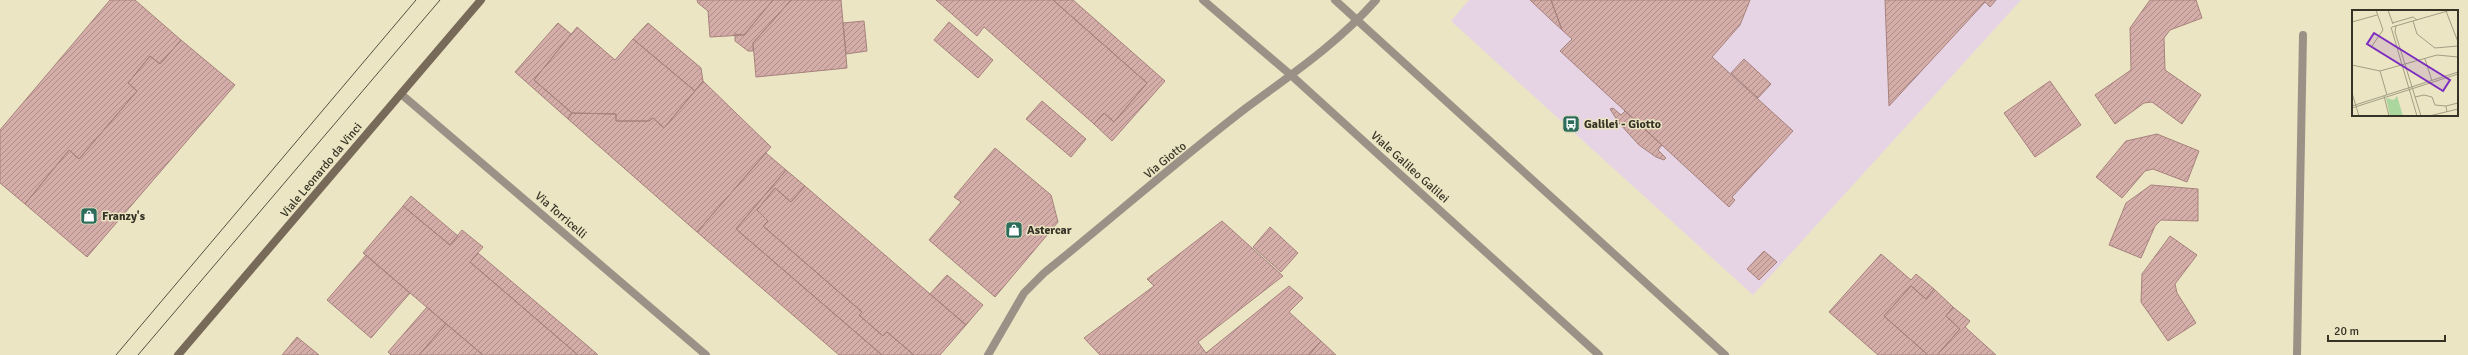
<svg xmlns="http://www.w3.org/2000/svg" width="2468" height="355" viewBox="0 0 2468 355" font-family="Signika,sans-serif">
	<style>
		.education { fill: #e6d4e5 }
		.building { fill: url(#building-hatch); stroke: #a6827d }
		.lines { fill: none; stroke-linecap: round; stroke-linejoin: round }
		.street { stroke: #9b9186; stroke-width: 8 }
		.secondary { stroke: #786a59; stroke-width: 8 }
		.tram { stroke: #545040; stroke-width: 1 }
		.labels { text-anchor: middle; stroke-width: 3; stroke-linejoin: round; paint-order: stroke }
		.poi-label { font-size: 12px; font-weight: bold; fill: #363326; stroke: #ebe5c3; text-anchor: start }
		.street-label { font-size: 12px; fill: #363326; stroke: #ebe5c3 }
		.inset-road { fill: none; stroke: #a39e84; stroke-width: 1 }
		.view { fill: #7b2cbf; fill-opacity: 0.15; stroke: #7b2cbf; stroke-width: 2 }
		.inset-edge { fill: none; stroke: #363326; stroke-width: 2 }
	</style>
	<defs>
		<pattern id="building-hatch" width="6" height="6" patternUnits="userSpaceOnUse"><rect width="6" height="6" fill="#d4ada9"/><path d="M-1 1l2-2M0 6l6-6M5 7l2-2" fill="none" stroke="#ad8d89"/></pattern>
	</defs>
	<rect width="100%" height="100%" fill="#ebe5c3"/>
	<path class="education" d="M1469 0H2021L1753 295 1451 21Z"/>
	<path class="building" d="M110 0H135L181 40 160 64 150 56 128 83 137 91 79 159 69 150 25 204 0 183V130Z
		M697 0H773L744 35 710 37 708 11 698 3Z
		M773 0H791L753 43V51H748L735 41V34L744 35Z
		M791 0H841L847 68 756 77 753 43Z
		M936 0H1053L1147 83 1114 122 1104 113 1094 124 984 27 977 36Z
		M1053 0H1073L1165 81 1112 141 1094 124 1104 113 1114 122 1147 83Z
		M1530 0H1551L1562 30 1549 18Z
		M1551 0H1750L1740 25 1712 57 1793 131 1732 197 1735 200 1729 207 1560 51 1572 39 1562 30Z
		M1885 0H1996L1990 7 1985 2 1889 106Z
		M2150 0H2196L2202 18 2170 30 2164 38 2165 70 2201 95 2182 124 2152 102 2144 103 2115 124 2095 95 2131 70 2130 28Z
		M864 21 867 51 846 54 843 23Z
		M949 22 993 60 978 78 934 40Z
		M558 23 571 34 534 80 572 113 568 119 515 72Z
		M648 23 701 68 703 81 695 91 633 39Z
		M577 27 615 60 633 39 695 91 664 128 653 118 649 121H616V114L572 113 534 80Z
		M181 40 235 85 87 257 25 204 69 150 79 159 137 91 128 83 150 56 160 64Z
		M1744 59 1771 84 1758 98 1731 73Z
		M703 81 771 147 697 232 568 119 572 113 616 114V121H649L653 118 664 128Z
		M2050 81 2081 125 2035 157 2004 113Z
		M1042 101 1086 139 1071 157 1026 119Z
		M1613 108 1621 115 1625 111 1662 145 1658 150 1666 158 1664 160 1656 157 1639 145 1619 123 1610 109Z
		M2157 134 2199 151 2187 182 2153 169 2145 171 2122 198 2096 177 2126 141Z
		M995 148 1051 195 1058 222 995 297 929 240 961 202 954 197Z
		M766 153 786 170 736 229 882 355H839L697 232Z
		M786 170 805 186 791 202 775 188 757 210 768 221 763 226 862 312 859 315 883 336 887 332 914 355H882L736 229Z
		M2151 185 2198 189V221L2161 220 2155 226 2141 258 2109 245 2126 203Z
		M805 186 966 325 940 355H914L887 332 883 336 859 315 862 312 763 226 768 221 757 210 775 188 791 202Z
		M411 196 458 236 450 245 403 206Z
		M403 206 450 245 462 230 483 247 470 262 578 355H483L363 253Z
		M1222 221 1283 276 1198 342 1206 353 1289 286 1303 298 1289 312 1321 341 1309 355H1100L1084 338 1154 286 1147 279Z
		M1270 227 1298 253 1281 272 1253 247Z
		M2170 236 2197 255 2175 284 2177 293 2196 323 2168 341 2141 302 2142 274Z
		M1764 251 1777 262 1759 280 1747 269Z
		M478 253 589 347 598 355H578L470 262Z
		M1881 254 1911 280 1916 274 1934 289 1926 299 1911 286 1884 316 1928 355H1878L1829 312Z
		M366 255 410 293 371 338 327 300Z
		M947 275 983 305 966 325 930 294Z
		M1911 286 1926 299 1934 289 1953 307 1946 316 1960 329 1937 355H1928L1884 316Z
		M427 307 446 324 419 355H391L388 352Z
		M1953 307 1970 321 1965 327 1996 355H1937L1960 329 1946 316Z
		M446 324 483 355H419Z
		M297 337 319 355H282Z
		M1321 341 1336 355H1309Z"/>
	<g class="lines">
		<path class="street" d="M1203 0 1292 76 1599 355
			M1335 0 1725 355
			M401 94 706 355
			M988 355 1024 293 1044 273C1111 219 1177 161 1246 108 1292 74 1338 43 1376 0
			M2297 355 2303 35"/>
		<path class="secondary" d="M178 355 481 0"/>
		<path class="tram" d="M116 355 416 0
			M138 355 440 0"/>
	</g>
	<defs>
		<symbol id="bus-square" viewBox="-11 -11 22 22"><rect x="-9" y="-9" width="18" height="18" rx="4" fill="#2c6c5b" stroke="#ebe5c3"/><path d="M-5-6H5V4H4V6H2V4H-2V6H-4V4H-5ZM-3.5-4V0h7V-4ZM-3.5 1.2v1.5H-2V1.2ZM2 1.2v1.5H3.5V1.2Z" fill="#fff"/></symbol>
		<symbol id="shop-square" viewBox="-11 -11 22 22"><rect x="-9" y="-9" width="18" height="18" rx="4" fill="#2c6c5b" stroke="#ebe5c3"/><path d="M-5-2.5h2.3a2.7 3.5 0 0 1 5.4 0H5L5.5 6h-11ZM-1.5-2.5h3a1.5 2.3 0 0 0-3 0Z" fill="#fff"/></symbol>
	</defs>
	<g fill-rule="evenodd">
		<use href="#bus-square" x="1561" y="114" width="20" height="20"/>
		<use href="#shop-square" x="79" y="206" width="20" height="20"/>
		<use href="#shop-square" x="1004" y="220" width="20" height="20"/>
	</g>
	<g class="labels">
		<g class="poi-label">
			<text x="1584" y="128">Galilei - Giotto</text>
			<text x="102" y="220">Franzy's</text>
			<text x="1027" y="234">Astercar</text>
		</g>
		<g class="street-label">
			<text transform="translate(1165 160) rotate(-39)" y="4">Via Giotto</text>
			<text transform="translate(1410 167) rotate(42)" y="4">Viale Galileo Galilei</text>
			<text transform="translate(321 170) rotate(-50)" y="4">Viale Leonardo da Vinci</text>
			<text transform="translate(561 215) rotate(41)" y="4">Via Torricelli</text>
		</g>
	</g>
	<g transform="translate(2352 10)">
		<rect width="106" height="106" fill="#ebe5c3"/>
		<path d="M45 86 51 106H38L34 88 42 90Z" fill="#abd69e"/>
		<path class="inset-road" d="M24 0 31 20M36 0 41 14M94 1 106 32M61 11 65 24 83 38 106 36M0 12 25 5M40 13 61 7 65 10M44 16 43 22 69 106M39 17 65 106M40 17 99 0M20 36 31 20M73 49 80 71M0 55 28 61 85 45 106 47M28 61 35 85M0 83 7 106M32 86 37 106M63 87 72 85 80 87 83 95 94 96M0 96 106 62M0 98 106 64M95 102 94 96 106 93M77 106 106 99"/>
		<path class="view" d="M22 23 98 70 91 81 15 34Z"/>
		<rect width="106" height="106" class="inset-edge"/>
	</g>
	<path d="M2328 335v6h117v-6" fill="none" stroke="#363326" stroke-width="2"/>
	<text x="2334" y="335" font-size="12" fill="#363326" stroke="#ebe5c3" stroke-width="3" paint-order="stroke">20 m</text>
</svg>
